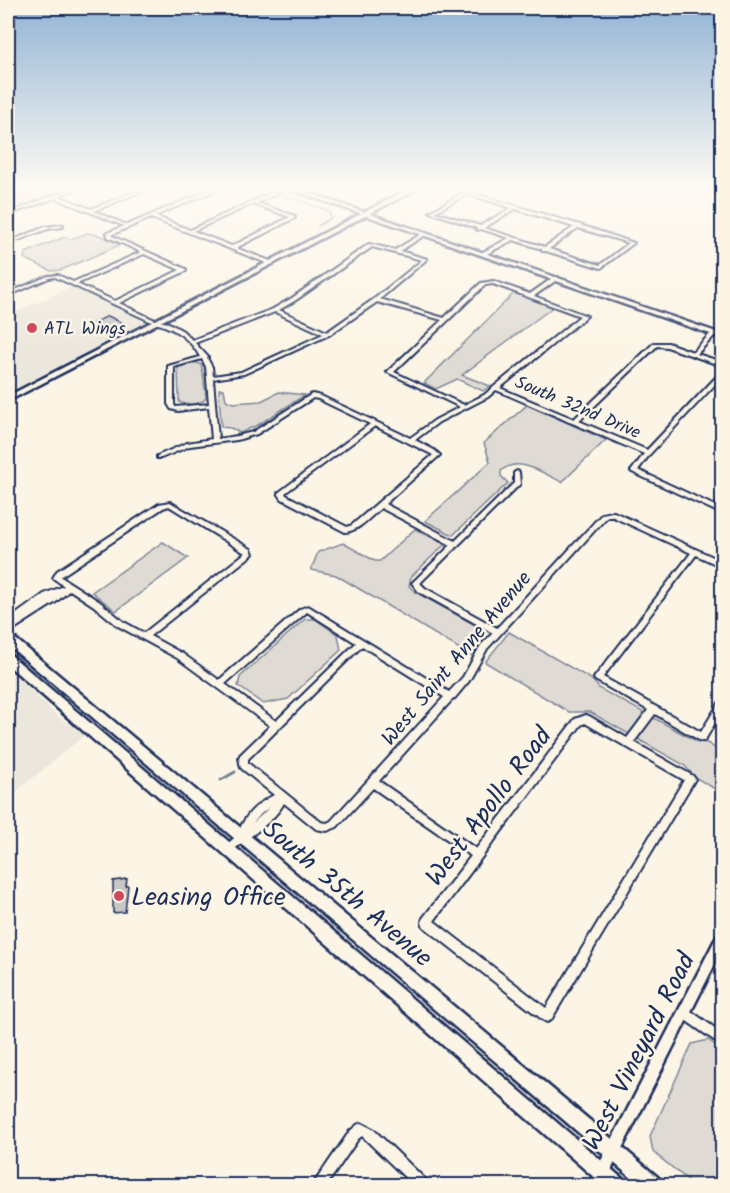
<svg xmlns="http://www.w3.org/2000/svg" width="730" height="1193" viewBox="0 0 730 1193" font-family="Kalam,sans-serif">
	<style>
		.built { fill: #ece7dc }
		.green { fill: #dfdbd4; stroke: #7d8599; stroke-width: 1.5 }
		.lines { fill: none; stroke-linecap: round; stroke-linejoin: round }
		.stream-far1 { stroke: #767f94; stroke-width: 1.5 }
		.stream { stroke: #767f94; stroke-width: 3 }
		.building { fill: #c8c7c6; stroke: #1b2f5e; stroke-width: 1.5 }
		.minor-casing { stroke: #1b2f5e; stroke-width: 4 }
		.tertiary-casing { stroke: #1b2f5e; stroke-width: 5 }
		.secondary-casing { stroke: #1b2f5e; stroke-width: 5 }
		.minor { fill: #fcf5e5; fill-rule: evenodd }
		.tertiary { fill: #fcf5e5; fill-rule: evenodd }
		.secondary { fill: #fcf5e5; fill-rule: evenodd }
		.poi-dot { fill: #d1495b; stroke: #fcf5e5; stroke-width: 2 }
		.labels { text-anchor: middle; stroke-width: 5; stroke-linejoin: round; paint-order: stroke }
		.far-poi-label { font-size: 18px; fill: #1b2f5e; stroke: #fcf5e5; text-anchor: start }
		.far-street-label { font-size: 18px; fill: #1b2f5e; stroke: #fcf5e5 }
		.street-label { font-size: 21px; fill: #1b2f5e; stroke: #fcf5e5 }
		.near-street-label { font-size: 26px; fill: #1b2f5e; stroke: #fcf5e5 }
		.near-poi-label { font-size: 26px; fill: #1b2f5e; stroke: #fcf5e5; text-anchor: start }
	</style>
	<rect width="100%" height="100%" fill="#fcf5e5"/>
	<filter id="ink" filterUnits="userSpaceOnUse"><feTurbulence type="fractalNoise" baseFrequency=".0167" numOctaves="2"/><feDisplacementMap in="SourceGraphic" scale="12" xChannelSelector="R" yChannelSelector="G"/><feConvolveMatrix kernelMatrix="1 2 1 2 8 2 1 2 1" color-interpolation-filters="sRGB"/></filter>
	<g filter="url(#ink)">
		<path class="built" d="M73 286 142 320V324L8 393V316Z
			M8 668 57 716 85 735 8 798Z"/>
		<path class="green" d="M8 187H75L8 212Z
			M88 233 102 236 120 245 61 270 51 271 24 258 25 253 65 237 71 239Z
			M514 293 553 307 462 375 490 386 483 391 457 379 436 389 424 383Z
			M195 362 202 365 206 398C200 405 187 406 179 402L178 367Z
			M219 389H224L226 400 233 403 261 401 279 392 305 395 258 425 240 433 231 428 221 427Z
			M527 405 606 440 562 482C544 474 519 455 501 471V476L508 483 453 535 425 521 490 462 484 443Z
			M415 529 445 544 411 577 409 586 415 592 486 631 473 657 336 575 311 570 318 552 343 543 375 561H380Z
			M163 542 188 558 116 611 92 592Z
			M305 619H315L338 635 341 650 288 699 263 704 238 686 240 677Z
			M509 632 591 679 600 689 698 742 707 743 722 752V793L696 778 684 765 590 712H569L485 662Z
			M708 1040 722 1050V1185H694L653 1152 650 1136 692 1044Z"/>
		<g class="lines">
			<path class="stream-far1" d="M260 187 272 191
				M280 194 329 211 331 218 318 226"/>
			<path class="stream" d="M221 780 235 772"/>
		</g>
		<path class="building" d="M108 316 124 324 110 331 93 323Z
			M127 879 126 886H128L125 912 113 913V881Z"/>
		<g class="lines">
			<defs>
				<path id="minor" d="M76 187H82L59 196 91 209 146 187H152L94 211 127 225 209 190 208 187H213L214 189 212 192 155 216 190 230 284 187H290L257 203 295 216V218L236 248 273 262V264H269L151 218 111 235 112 236 186 269V271L119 303 157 321 169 323 183 331 192 340 273 309 292 298 369 244 395 250 423 233H425V235L400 251 427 259 380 299 444 318 481 283 493 281 530 294 554 277H558V279L534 296 587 316 500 388 574 419 654 343H668L693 352 712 332 717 333 697 354 722 362V366L667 347 657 346 579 421 647 450 720 373 722 372V377L650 454 638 470 715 506 720 498H722V504L720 508 722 510V514L632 472 631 471 632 470 644 454 496 390 488 397 439 422 415 440 434 450 440 455 385 504 455 541 514 483V473L517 471 519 472 520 484 519 485 420 583 425 588 497 628 602 514 612 512H614L722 561V567L696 555 603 677 701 732 719 703 722 702V711L705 740 702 741 699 740 655 714 634 742 693 776 695 779 551 1020 547 1022 543 1020 423 926 422 922 423 918 471 856 373 788 337 827 327 831 316 829 284 803C272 824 249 836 231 852L228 854 225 852 223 849C227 843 233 840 237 835 240 830 241 825 244 821 251 809 262 801 274 795L241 768 239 758 240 755 270 726 177 658 118 626 94 606 70 590 56 602 11 631 8 632V620L44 594 64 586 53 578 57 571 159 504 170 502 251 549 253 554 150 636 183 654 219 680 300 609 308 606 449 692 463 677 481 645 493 633 419 592 412 583 451 545 381 508C370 517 359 531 345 532L282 499 278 493 370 424 318 399 313 398 257 434 237 440 190 446 161 458H157V456L187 443 212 439 209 407 178 411 171 409 168 404V366L200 357C191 339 173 327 154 323L55 277 49 278 8 296V293L48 276 58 275 73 282 141 252 108 237 107 233 124 226 55 198 8 215V213ZM253 204 290 217 232 246 193 231ZM372 247 422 260 374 299 327 332 279 310 296 300ZM144 254 180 270 115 301 77 284ZM493 284 580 316 484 395 464 405 394 372 485 285ZM377 302 442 320 387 372 460 407 435 420 410 438 321 396 312 394 253 432 237 436 218 439 213 379 244 374 329 335ZM275 312 323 334 241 372 213 376 212 367 207 358 208 357 195 343ZM202 359 206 367 209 404 175 407 174 404V367ZM375 426 433 455 352 525 347 527 286 495 285 493ZM169 506 245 553 144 633 124 622 100 602 61 577 63 575 163 508ZM611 516 691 553 594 678 595 680 648 710 627 738 589 716 586 715 575 719 476 849 379 781 452 700 454 699 469 681 487 649 606 518ZM307 612 356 643 276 721 225 684ZM362 646 444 697 331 821 327 823 321 822 248 763V759ZM585 723 684 780 546 1008 434 921 581 725ZM271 806 253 823 261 814Z
					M463 193H472L580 225 634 243 601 268 546 251H542V249L513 240 485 255H481V253L509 238 481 229 477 230V228L430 212ZM465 195H471L511 208 480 226 435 212ZM515 209 574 227 545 247 484 228ZM578 228 629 243 600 265 549 249Z
					M61 225H63V227L48 229 8 244V242L45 227Z
					M8 252 14 256 8 261V258L9 256 8 255Z
					M685 1007 722 1033V1044L718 1043 681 1017 679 1013 681 1009Z
					M361 1123 373 1129 428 1182 430 1186H414L362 1136 358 1139 326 1186H312L350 1131 357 1125Z"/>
				<path id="tertiary" d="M283 187H291L722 334V338Z
					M722 932V950L603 1186H588L718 934Z"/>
				<path id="secondary" d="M413 187H421L8 401V396Z
					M8 635 12 636 661 1180 664 1186H641L8 645Z
					M8 655 12 656 624 1180 627 1186H604L8 665Z"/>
			</defs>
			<use href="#minor" class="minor-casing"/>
			<use href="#tertiary" class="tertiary-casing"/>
			<use href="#secondary" class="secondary-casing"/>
			<use href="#minor" class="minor"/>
			<use href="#tertiary" class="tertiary"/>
			<use href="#secondary" class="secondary"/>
		</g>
	</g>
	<linearGradient id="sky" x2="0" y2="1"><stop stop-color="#92b4d5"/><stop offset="0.53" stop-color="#fefaf3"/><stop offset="1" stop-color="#fefaf3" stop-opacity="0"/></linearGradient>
	<rect width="730" height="354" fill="url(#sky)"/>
	<g class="poi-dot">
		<circle cx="32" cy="328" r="6"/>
		<circle cx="119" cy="896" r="6"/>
	</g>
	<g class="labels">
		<g class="far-poi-label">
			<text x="44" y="334">ATL Wings</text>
		</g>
		<g class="far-street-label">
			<text transform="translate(578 407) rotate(23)" y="6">South 32nd Drive</text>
		</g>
		<g class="street-label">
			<text transform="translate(456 658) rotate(-50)" y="7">West Saint Anne Avenue</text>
		</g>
		<g class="near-street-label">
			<text transform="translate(488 806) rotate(-53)" y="9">West Apollo Road</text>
			<text transform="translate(348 893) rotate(40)" y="9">South 35th Avenue</text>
			<text transform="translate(638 1051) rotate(-63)" y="9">West Vineyard Road</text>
		</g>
		<g class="near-poi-label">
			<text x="131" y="905">Leasing Office</text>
		</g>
	</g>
	<rect width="730" height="1193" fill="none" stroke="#fcf5e5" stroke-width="30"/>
	<rect x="15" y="15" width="700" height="1163" fill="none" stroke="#1b2f5e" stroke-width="2" filter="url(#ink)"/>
</svg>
